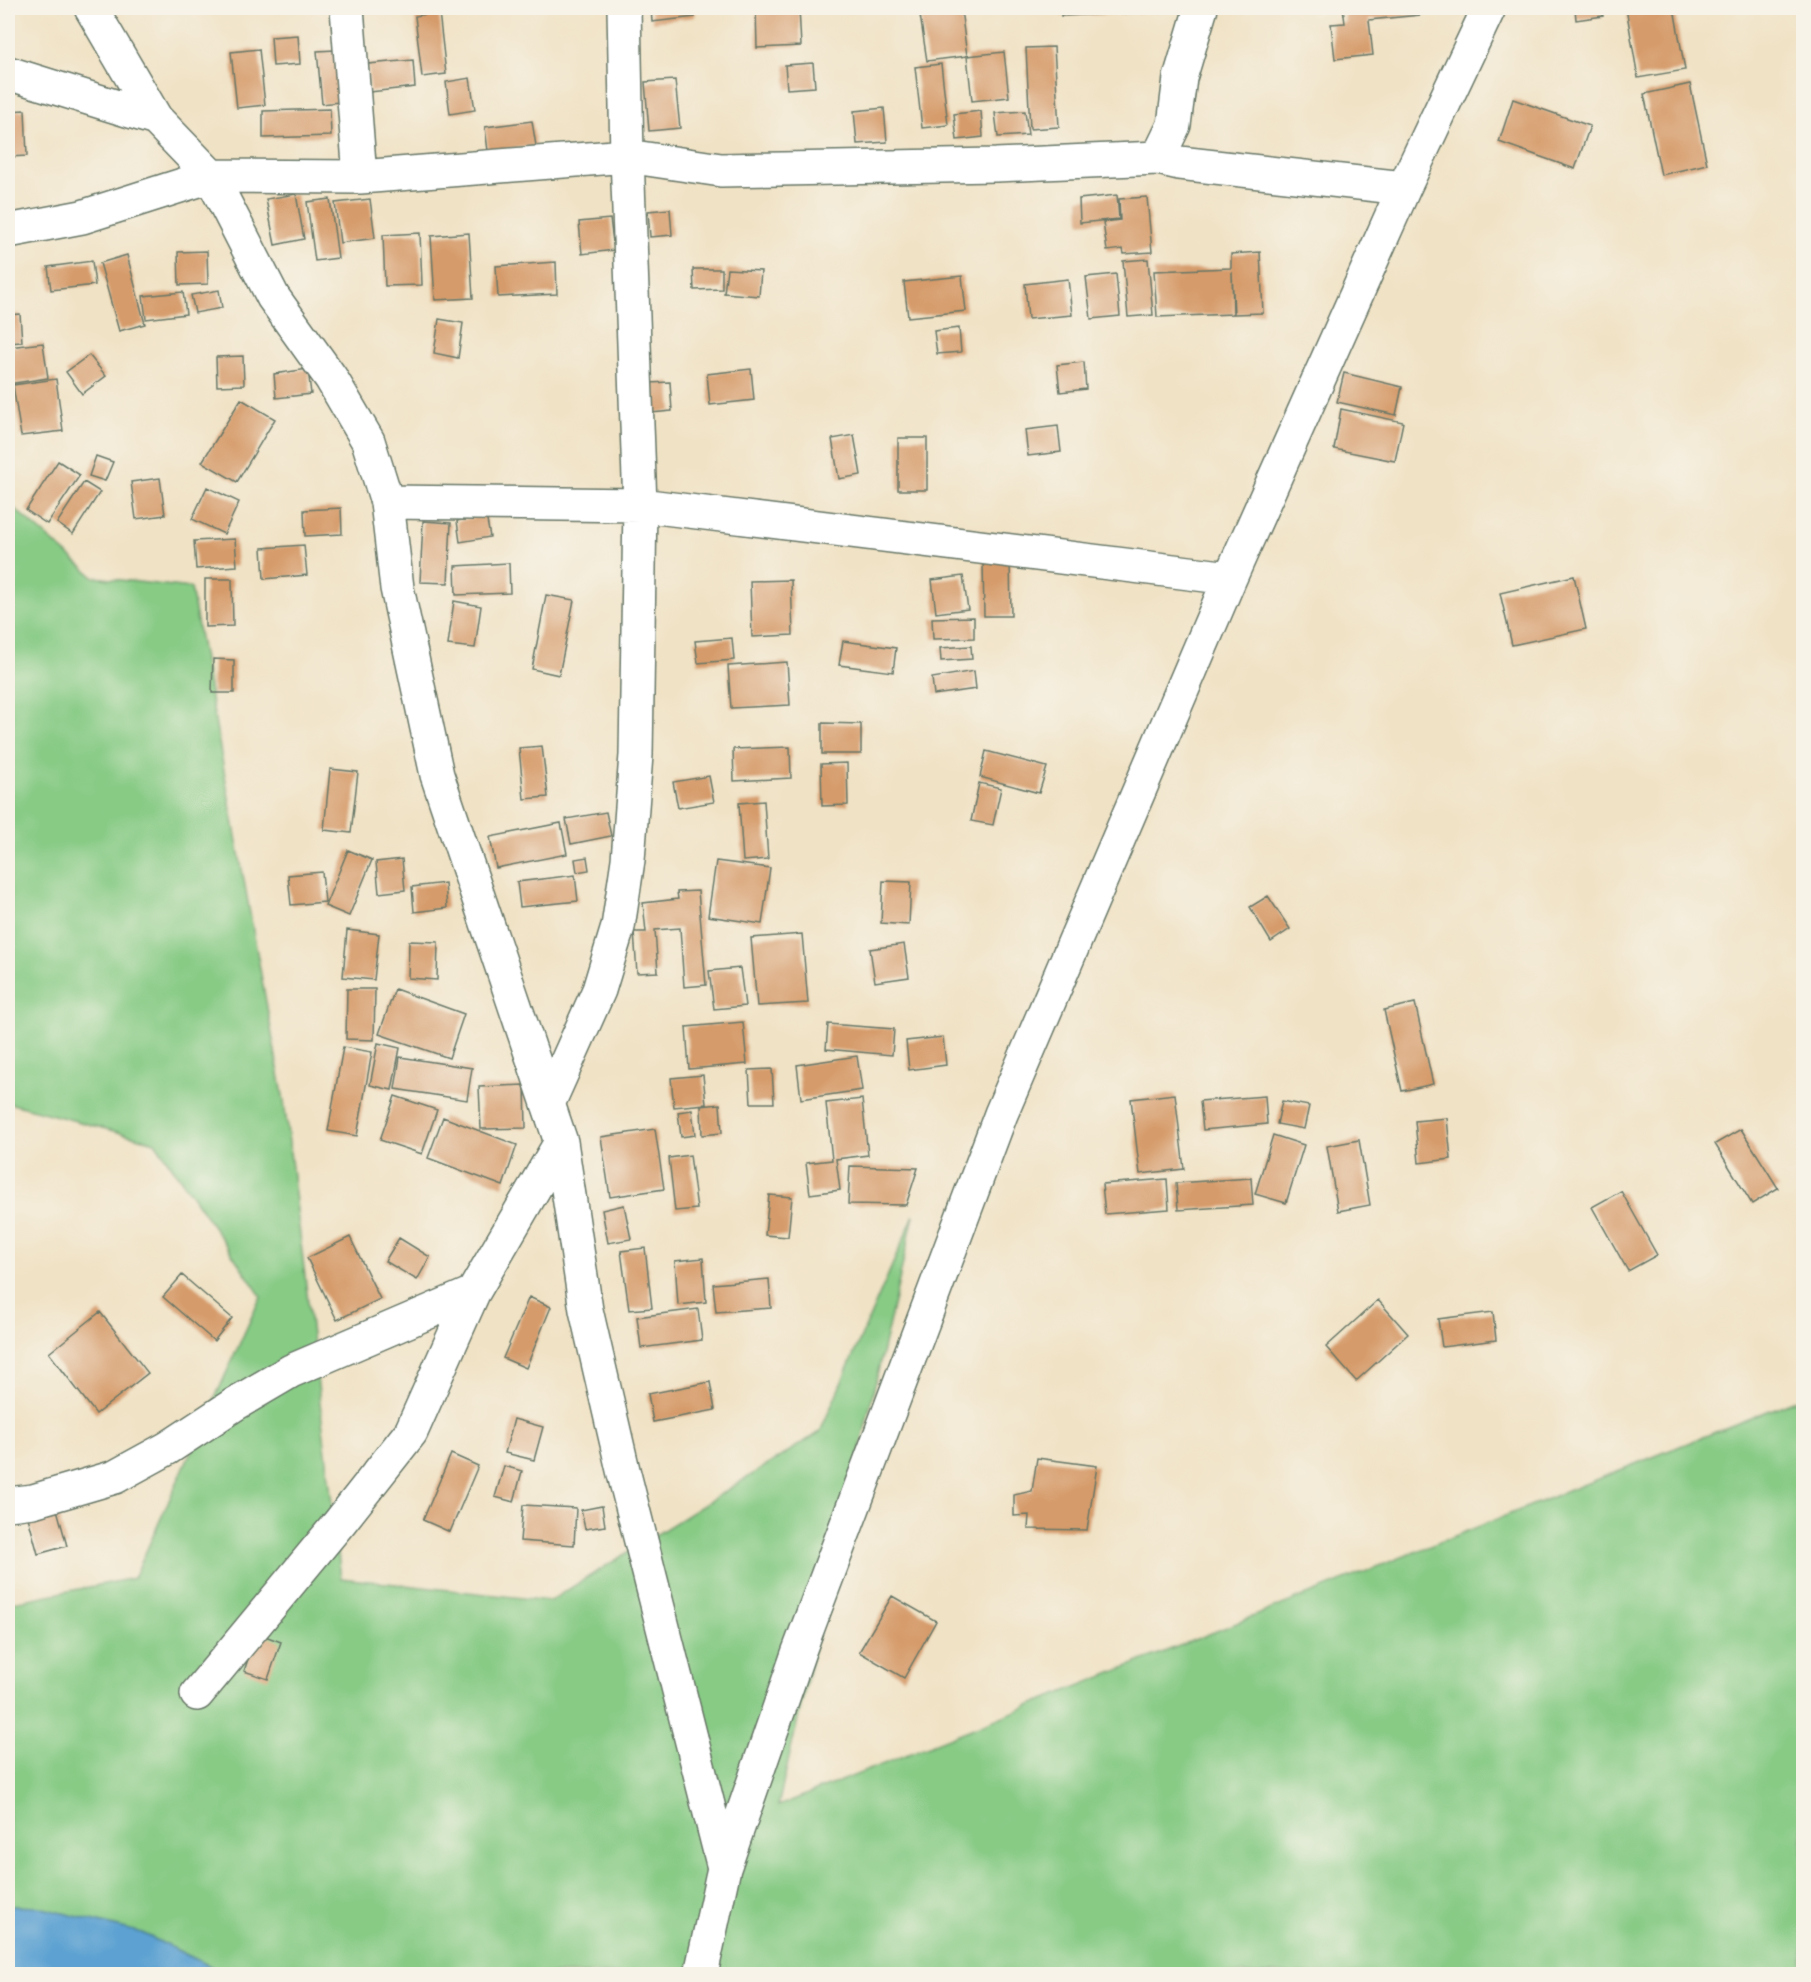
<svg xmlns="http://www.w3.org/2000/svg" width="1811" height="1982" viewBox="0 0 1811 1982" font-family="'Gentium Book Plus',serif">
	<style>
		.green { fill: #87cb85; stroke: #53845c; stroke-width: 1.5 }
		.water { fill: #5ca1d2; stroke: #3e6f83; stroke-width: 1.5 }
		.building { fill: #d69b6a }
		.lines { fill: none; stroke-linecap: round; stroke-linejoin: round }
		.minor-casing { stroke: #687767; stroke-width: 36 }
		.minor { stroke: #fff; stroke-width: 33 }
	</style>
	<rect width="100%" height="100%" fill="#f7f3e8"/>
	<filter id="ink" filterUnits="userSpaceOnUse"><feTurbulence type="fractalNoise" baseFrequency=".0167" numOctaves="2"/><feDisplacementMap in="SourceGraphic" scale="12" xChannelSelector="R" yChannelSelector="G"/><feConvolveMatrix kernelMatrix="1 2 1 2 8 2 1 2 1" color-interpolation-filters="sRGB"/></filter>
	<filter id="wash" filterUnits="userSpaceOnUse"><feTurbulence type="fractalNoise" baseFrequency=".008" numOctaves="4" result="noise"/><feDisplacementMap in="SourceGraphic" scale="24" xChannelSelector="R" yChannelSelector="G"/><feGaussianBlur stdDeviation="1.35" result="paint"/><feColorMatrix in="noise" values="0 0 0 0 0 0 0 0 0 0 0 0 0 0 0 0 0 1.4 0 .05"/><feComposite in="paint" operator="in"/></filter>
	<g filter="url(#wash)">
		<rect width="100%" height="100%" fill="#f0e2c5"/>
		<path class="green" d="M8 503 94 577 191 588 284 1101 341 1578 550 1601 820 1432 914 1215 778 1806 1803 1397V1974H226L142 1933 39 1907 8 1906V1603L134 1578 261 1296 155 1142 8 1103Z"/>
		<path class="water" d="M8 1906 39 1907 142 1933 226 1974H8Z"/>
		<g id="blocks">
			<path class="building" d="M651 8H694L695 17 652 22Z
				M756 8H799L801 46 757 48Z
				M1061 8H1183V11L1061 16Z
				M1343 8H1419L1420 15 1369 20 1373 55 1335 59 1331 24 1345 23Z
				M1575 8H1602L1603 16 1576 20Z
				M1626 8H1674L1685 70 1638 78Z
				M961 9 967 56 927 61 920 15Z
				M439 12 446 74 422 77 415 16Z
				M298 35 300 64 273 66 271 37Z
				M1054 47 1059 127 1030 129 1026 48Z
				M259 49 265 105 237 108 231 52Z
				M335 50 339 102 322 104 317 51Z
				M1004 52 1009 97 972 101 967 56Z
				M413 60 415 87 370 92 368 64Z
				M813 63 815 87 787 89 785 65Z
				M941 64 948 125 922 128 915 67Z
				M470 78 475 110 450 114 446 82Z
				M675 80 680 128 649 131 645 82Z
				M1690 84 1707 164 1661 175 1644 94Z
				M1513 99 1590 126 1575 169 1499 142Z
				M884 108 887 142 857 144 854 111Z
				M330 109 331 136 263 138V111Z
				M25 110 27 156 8 157V111Z
				M981 111 983 137 957 140 954 114Z
				M1025 111 1028 135 998 137 995 113Z
				M532 121 536 146 488 151 485 127Z
				M296 194 304 239 275 245 266 199Z
				M1117 195 1119 219 1080 223 1079 199Z
				M1147 197 1152 252 1124 254 1123 249 1107 251 1103 222 1120 220 1119 199Z
				M330 199 338 258 315 261 307 202Z
				M370 199 375 238 340 243 335 203Z
				M670 209 672 235 650 237 648 211Z
				M610 219 614 250 582 254 579 222Z
				M420 233 422 285 385 286 383 235Z
				M469 233 473 298 435 300 431 236Z
				M207 251 208 284 179 285 178 252Z
				M1260 252 1263 313 1234 314 1232 272 1233 314 1157 317 1154 271 1231 268V254Z
				M127 255 145 324 119 331 100 263Z
				M1148 259 1153 315 1128 317 1123 261Z
				M92 261 95 285 51 290 48 267Z
				M556 262 557 294 498 297 496 266Z
				M693 269H722V289L694 290Z
				M727 269 761 271 759 296 724 293Z
				M1116 274 1120 316 1091 319 1086 277Z
				M962 276 966 311 908 317 904 282Z
				M1068 279 1072 315 1028 319 1025 284Z
				M219 290 222 308 195 313 191 295Z
				M183 292 186 314 146 319 143 296Z
				M20 314 22 342 8 343V315Z
				M439 319 463 323 458 358 434 353Z
				M959 328 961 352 937 354 934 331Z
				M43 343 48 378 8 384V347Z
				M89 355 106 376 82 394 66 372Z
				M243 356 244 385 217 386 216 357Z
				M1084 362 1086 389 1060 392 1057 365Z
				M308 369 311 394 276 398 274 374Z
				M751 369 754 400 710 405 707 374Z
				M1344 373 1402 387 1396 415 1337 402Z
				M56 379 63 431 21 436 13 385Z
				M670 382 672 411 651 413 649 383Z
				M241 399 275 419 237 482 202 462Z
				M1341 409 1403 422 1395 461 1334 449Z
				M1058 426 1061 452 1028 456 1025 430Z
				M854 435 861 475 839 479 832 439Z
				M898 438H927V490H898Z
				M96 456 113 462 105 481 89 476Z
				M58 461 80 475 47 524 26 510Z
				M160 478 165 515 136 519 131 482Z
				M84 482 100 492 73 534 57 523Z
				M207 487 239 502 224 534 192 519Z
				M341 508 342 534 305 536 304 510Z
				M486 515 490 537 460 542 457 521Z
				M423 521 451 523 448 583 420 582Z
				M235 539 237 566 196 569 194 541Z
				M304 545 307 575 264 579 262 548Z
				M1010 560 1011 616H984L983 561Z
				M509 563 510 593 456 595 455 566Z
				M963 576 968 609 936 613 932 580Z
				M1574 576 1586 629 1512 645 1500 593Z
				M205 579H232L233 626 205 627Z
				M791 580 793 635 752 637 750 581Z
				M546 595 574 600 559 675 532 669Z
				M454 601 481 606 475 648 448 645Z
				M974 617V638L933 639 932 618Z
				M732 638 734 660 698 663 695 641Z
				M843 641 896 648 893 672 839 665Z
				M971 646 972 659 941 661 940 648Z
				M213 659 234 660V693H212Z
				M787 662 790 705 731 708 728 666Z
				M974 671 976 689 934 695 932 678Z
				M822 723 861 724V754H822Z
				M542 746 548 797 524 799 519 748Z
				M790 747 791 778 734 781 733 749Z
				M986 751 1047 767 1039 793 980 777Z
				M847 763 848 805 822 806 821 764Z
				M330 769 358 772 351 833 324 830Z
				M709 776 714 802 678 808 673 782Z
				M979 783 1001 788 993 825 971 821Z
				M764 801 768 859 743 861 739 803Z
				M606 812 611 836 571 844 566 819Z
				M561 823 567 854 496 868 490 837Z
				M348 850 372 860 349 916 325 906Z
				M587 857 589 870 577 872 575 859Z
				M402 859 405 890 379 893 376 862Z
				M716 861 770 868 762 924 708 916Z
				M322 872 325 902 291 905 288 875Z
				M575 875 578 901 520 907 517 882Z
				M883 881 911 882 909 925 881 923Z
				M445 883 447 908 414 912 412 887Z
				M698 891 706 985 684 987 680 928 655 930 658 972 637 973 634 932H646L643 903 678 899 677 892Z
				M1268 896 1290 929 1271 942 1250 907Z
				M347 930 379 934 374 980 343 977Z
				M802 934 808 1003 757 1006 751 938Z
				M409 941 438 942 437 980 408 978Z
				M904 944 909 977 875 982 870 949Z
				M740 968 745 1006 714 1009 709 971Z
				M347 989H375L374 1040 346 1039Z
				M395 989 464 1014 449 1058 379 1034Z
				M1415 1003 1433 1084 1402 1091 1384 1010Z
				M743 1022 747 1064 689 1069 686 1027Z
				M828 1024 894 1029 892 1055 826 1049Z
				M943 1037 946 1065 909 1070 906 1041Z
				M378 1043 400 1048 392 1090 370 1085Z
				M343 1047 372 1052 357 1136 328 1131Z
				M857 1056 862 1090 801 1099 797 1065Z
				M400 1057 472 1068 467 1100 395 1089Z
				M772 1069 774 1103H751L749 1070Z
				M703 1075 706 1104 674 1107 671 1078Z
				M525 1085 526 1128 481 1129 479 1087Z
				M1175 1094 1184 1169 1140 1174 1131 1099Z
				M395 1096 437 1110 422 1154 380 1140Z
				M1265 1096 1267 1124 1203 1130 1200 1101Z
				M862 1099 868 1155 836 1159 840 1190 810 1194 806 1163 832 1160 826 1103Z
				M1282 1101 1309 1106 1304 1129 1277 1124Z
				M720 1104 722 1133 702 1135 701 1106Z
				M692 1110 695 1135 681 1137 678 1112Z
				M443 1117 517 1145 503 1186 428 1158Z
				M1447 1118 1451 1159 1419 1163 1415 1121Z
				M655 1129 664 1189 610 1197 601 1137Z
				M1741 1129 1778 1188 1752 1204 1715 1144Z
				M1273 1135 1304 1145 1286 1203 1255 1194Z
				M1359 1140 1370 1205 1338 1211 1327 1146Z
				M690 1155 697 1209 675 1211 669 1158Z
				M850 1166 918 1168 906 1205 848 1204Z
				M1251 1178 1253 1205 1178 1210 1176 1183Z
				M1167 1179 1169 1209 1105 1214 1102 1184Z
				M1621 1191 1657 1255 1628 1271 1592 1207Z
				M769 1195 792 1197 788 1237 765 1235Z
				M624 1205 631 1239 608 1243 602 1210Z
				M350 1237 380 1299 337 1320 307 1258Z
				M399 1238 430 1257 417 1280 385 1261Z
				M645 1248 652 1308 629 1310 621 1251Z
				M703 1258 706 1302 678 1305 675 1261Z
				M182 1275 232 1318 214 1341 163 1297Z
				M769 1279 771 1308 716 1312 713 1284Z
				M529 1297 551 1307 526 1368 503 1358Z
				M1378 1300 1408 1334 1356 1381 1326 1347Z
				M698 1309 702 1340 641 1348 637 1317Z
				M100 1312 148 1373 96 1414 49 1353Z
				M1493 1312 1496 1340 1442 1347 1438 1319Z
				M710 1382 715 1410 653 1422 648 1394Z
				M514 1419 543 1427 534 1460 505 1453Z
				M451 1454 478 1466 450 1532 423 1520Z
				M1037 1458 1097 1466 1087 1530 1028 1529 1029 1515 1014 1516V1495L1032 1491Z
				M504 1466 522 1471 514 1502 495 1497Z
				M55 1502 67 1546 38 1554 26 1510Z
				M523 1505 576 1508 574 1545 520 1541Z
				M602 1506 605 1526 585 1529 581 1510Z
				M892 1596 936 1621 904 1678 859 1652Z
				M257 1633 281 1642 268 1679 244 1671Z"/>
		</g>
	</g>
	<g filter="url(#ink)">
		<use href="#blocks" fill-opacity="0" stroke="#687767" stroke-width="1.5"/>
		<g class="lines">
			<defs>
				<path id="minor" d="M91 8 156 119 211 176 273 297 331 378 368 441 387 502 397 588 437 775 561 1142 586 1310 623 1470 724 1868
					M347 8 360 177
					M8 73 156 119
					M1158 158 1174 125 1180 78 1201 8
					M8 231 82 217 211 176 360 177 627 156 721 170 996 165 1158 158 1179 163 1404 188
					M387 502 640 505 1230 578
					M548 1104 599 990 618 927 628 860 636 755 640 505 627 156 624 8
					M8 1504 33 1501 115 1477 168 1448 235 1404 291 1371 473 1293
					M197 1694 340 1522 411 1432 473 1293 561 1142
					M701 1974 724 1868 799 1651 1001 1114 1230 578 1404 188 1489 8"/>
			</defs>
			<use href="#minor" class="minor-casing"/>
			<use href="#minor" class="minor"/>
		</g>
	</g>
	<rect width="1811" height="1982" fill="none" stroke="#f7f3e8" stroke-width="30"/>
</svg>
